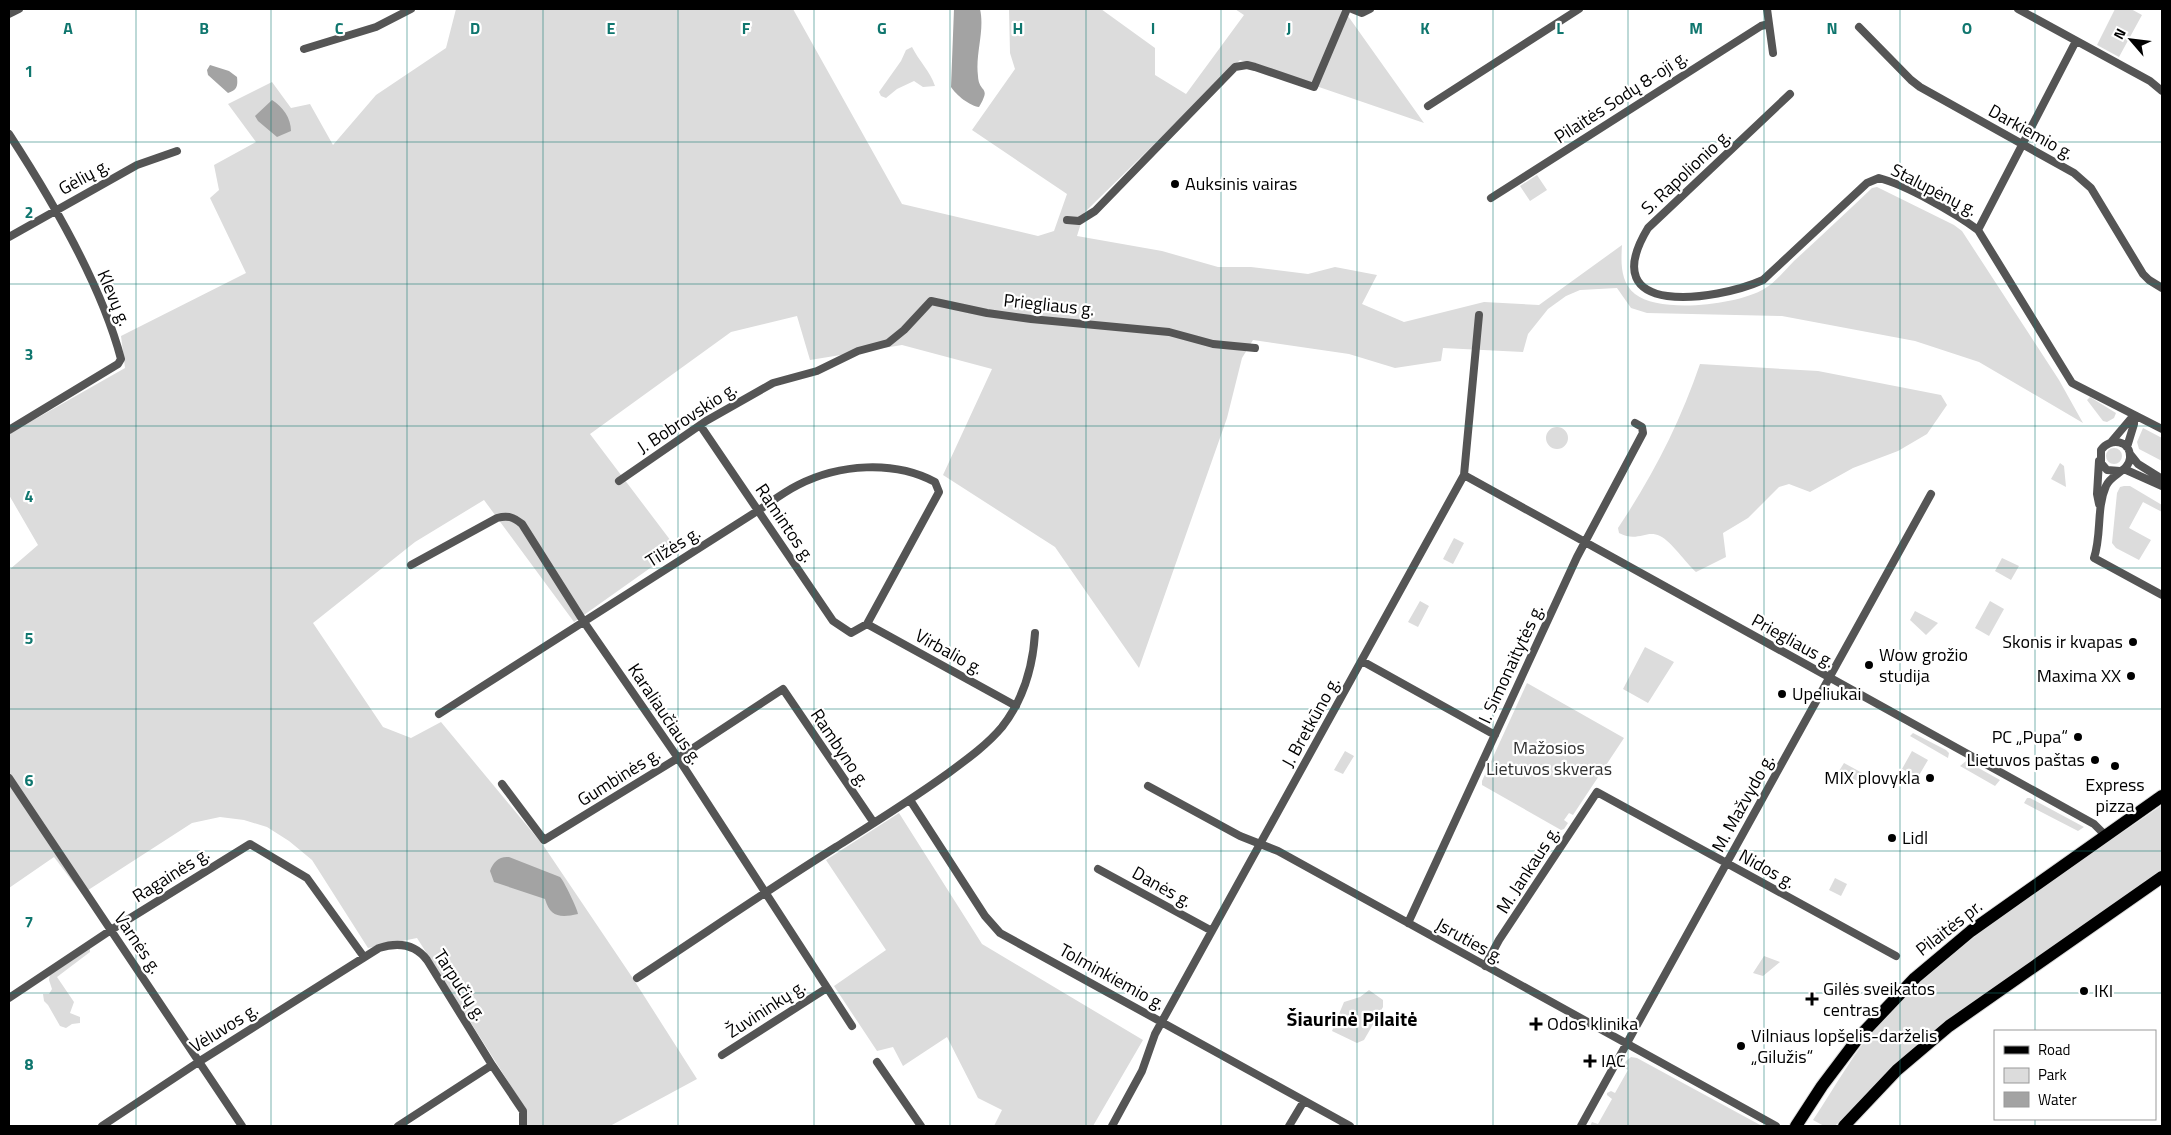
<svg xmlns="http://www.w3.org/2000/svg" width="2171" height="1135" viewBox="0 0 2171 1135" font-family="'Titillium Web',sans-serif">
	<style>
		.green { fill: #dcdcdc }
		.water { fill: #a3a3a3 }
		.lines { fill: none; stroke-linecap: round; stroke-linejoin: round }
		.primary-casing { stroke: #dbdbdb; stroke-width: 14 }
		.street { stroke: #555; stroke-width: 8 }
		.primary { stroke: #000; stroke-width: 12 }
		.grid { fill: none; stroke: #0f766e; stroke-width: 1; stroke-opacity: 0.55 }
		.poi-dot { fill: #000; stroke: #fff; stroke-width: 2 }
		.labels { text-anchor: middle; stroke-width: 4.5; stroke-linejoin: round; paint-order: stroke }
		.street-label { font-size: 18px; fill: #000; stroke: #fff }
		.poi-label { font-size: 18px; fill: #000; stroke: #fff; text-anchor: start }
		.park-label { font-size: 18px; fill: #333; stroke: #fff }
		.quarter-label { font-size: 20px; font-weight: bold; fill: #000; stroke: #fff }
		.grid-label { font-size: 16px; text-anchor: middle; font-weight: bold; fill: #0f766e; stroke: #fff; stroke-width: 4.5; stroke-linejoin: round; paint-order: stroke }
	</style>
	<rect width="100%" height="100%" fill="#fff"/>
	<path class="green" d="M456 9H793L902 204 1038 236 1054 231 1067 194 972 130 1015 69 1010 53 1009 9H1101L1155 48V75L1186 94 1244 15 1235 9H1343L1424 123 1240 60 1084 213 1077 236 1162 251 1218 267H1251L1308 274 1335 267 1377 275 1362 304 1404 322 1484 302 1539 305 1622 245C1621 262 1620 282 1635 294 1660 314 1737 305 1764 289 1775 283 1785 270 1794 261 1820 237 1846 213 1872 188L1877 187 1954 225 1962 231 2059 380 2083 423 1979 362 1915 341 1782 316 1647 313 1631 308 1617 288 1580 290 1566 296 1548 309 1528 334 1523 352 1443 348 1441 361 1395 368 1349 354 1253 340 1242 358 1227 418 1139 668 1055 547 943 475 992 369 902 345 810 360 797 316 731 332 590 434 677 549 574 622 484 500 415 542 313 623 383 727 411 738 441 722 543 845 632 977 697 1079 610 1126H527L525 1108 417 938 368 948 312 860 289 841 267 827 244 820 220 817 192 823 82 894 54 857 9 888V570L38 545 9 495V434L125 368 121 336 246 273 210 198 219 190 214 165 256 142 228 104 272 82 291 108 310 104 333 145 376 95 446 48Z
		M2115 9H2131L2142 15 2119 57 2097 45Z
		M912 47C919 61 930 71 935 86L923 87 914 81 897 89 886 98 881 96 879 92 901 61 906 50Z
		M1537 175 1547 190 1530 201 1520 186Z
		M1700 364 1818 371 1941 395 1947 405 1927 434 1898 451 1853 468 1810 492 1789 484 1779 487 1748 518 1723 533 1726 557 1696 572C1685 562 1672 542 1660 536 1646 529 1638 543 1619 533L1618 528C1652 477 1680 423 1700 364Z
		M2090 397 2116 413 2114 418 2107 422 2103 421 2087 400Z
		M1546 438a11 11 0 1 1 22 0a11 11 0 1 1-22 0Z
		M2143 428 2162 438V461L2139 449 2137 442Z
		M2106 456a8 8 0 1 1 16 0a8 8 0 1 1-16 0Z
		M2060 463 2064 466 2066 487 2051 479Z
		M2124 486H2130L2162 505V512L2143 502 2129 528 2151 540 2139 560 2116 548 2112 543 2117 493 2120 487Z
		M1454 538 1464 543 1453 564 1443 559Z
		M2002 558 2019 566 2011 580 1995 571Z
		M1420 601 1429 606 1418 627 1408 622Z
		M1990 601 2004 609 1989 636 1975 628Z
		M1915 611 1938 623 1926 635 1910 620Z
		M1645 647 1674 662 1648 703 1623 689Z
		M1527 683 1624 738 1573 815 1569 813 1564 820 1568 823 1564 829 1561 830 1482 785V781Z
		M1913 733 1946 750 1949 753 1948 758 1910 736Z
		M1345 751 1354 756 1343 774 1334 770Z
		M1912 751 1928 760 1918 777 1902 769Z
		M1966 761 2000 780 1995 786 1960 766Z
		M1844 763 1866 775 1861 783 1839 771Z
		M2027 798H2030L2084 827 2078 831 2024 803Z
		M2162 805V871L1953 1015 1891 1068 1835 1126H1824L1813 1120C1835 1087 1855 1050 1882 1020 1960 936 2068 871 2162 805Z
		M899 813 982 944 1143 1040 1093 1126H994L1002 1110 978 1098 947 1037 903 1066 893 1047 877 1051 834 986 886 950 826 860Z
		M1835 878 1847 884 1841 896 1829 890Z
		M90 947V952L57 977 74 1002 70 1013 80 1017V1023L72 1024 66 1028 60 1026 48 1005 44 1001 43 994H49L52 989 49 980 50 974Z
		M1764 956 1780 962 1763 976 1753 973Z
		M1369 990 1383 1000V1007L1364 1040 1357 1043 1332 1031 1344 1002 1360 997Z
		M1631 1057 1637 1058 1762 1126H1590L1592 1122 1598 1124 1612 1099 1607 1095V1093L1611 1091 1615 1093 1628 1070 1623 1067 1626 1061Z"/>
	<path class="water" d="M954 9H980C985 31 975 53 978 76 979 94 992 85 979 107 970 106 956 95 951 87Z
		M210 65 229 71 237 77C238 86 237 90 228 93L208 75 207 70Z
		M272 100C283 107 291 118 291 131L277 137 258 121 255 116Z
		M509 857 560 877C563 879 578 910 578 914 560 918 550 917 545 899L494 882 490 871C493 862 499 856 509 857Z"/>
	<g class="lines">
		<defs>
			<path id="primary" d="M1796 1126 1822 1086 1859 1037 1915 978 1971 931 2162 796
				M1844 1126 1897 1070 1949 1026 2162 877"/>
		</defs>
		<use href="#primary" class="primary-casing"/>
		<path class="street" d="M1352 9 1362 13 1370 9
			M1767 9 1773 53
			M2018 9 2150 81 2162 91
			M9 14 19 9
			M1859 27 1911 80 1920 87 2074 173 2091 188 2143 274 2149 280 2162 288
			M304 49 376 27 411 9
			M1790 94 1648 228C1593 319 1716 301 1763 280L1867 183 1879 178C1906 185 1955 213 1978 230L2072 383 2162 429
			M1428 106 1579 9
			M9 134C52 200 101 283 121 359L118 364 9 430
			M1491 198 1761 26 1769 24
			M1067 220 1079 221 1095 211 1235 67 1247 65 1255 67 1314 87 1347 9
			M1978 230 2076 41
			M9 237 137 165 177 151
			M2112 441 2134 415
			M2127 447 2134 424V415
			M2130 454 2138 464 2162 479
			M2124 469 2162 486
			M2120 471 2107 470 2101 463V450C2110 437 2131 440 2130 458 2129 471 2111 474 2106 486 2096 509 2102 534 2094 558L2162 595
			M1464 475 2094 824 2106 836
			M619 481 706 421 773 383 817 371 858 351 888 343 904 330 931 301 987 313 1031 319 1169 332 1213 344 1255 348
			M2099 504 2097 494 2099 461
			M411 565 497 518C508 515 513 517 522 524L584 622 678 758 852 1026
			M867 624 1016 706
			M1362 661 1495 735
			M439 714 759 510C771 502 784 492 798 485 839 464 894 460 935 482L939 492 867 624 851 633 833 621 700 425
			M9 778 242 1126
			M502 784 544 840 678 758 783 689 874 823
			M1148 786 1240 836 1278 851 1776 1126
			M910 800 985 916 1000 933 1350 1126
			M1098 869 1212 931
			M1408 923 1577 557 1643 433 1642 427 1635 423
			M1485 966 1499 940 1597 792 1896 956
			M637 978C704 934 769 889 836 847 874 823 911 800 947 774 966 760 987 745 1002 727 1023 700 1033 666 1035 633
			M9 998 111 930 250 844 307 878 364 957
			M722 1055 827 988
			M877 1062 921 1126
			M102 1126 200 1061 379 948C398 942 415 944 427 960L492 1065 523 1111V1126
			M398 1126 492 1065
			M1112 1126 1142 1071 1155 1034 1464 475 1479 315
			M1289 1126 1304 1101
			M1581 1126 1931 494"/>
		<use href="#primary" class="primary"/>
	</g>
	<path class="grid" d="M136 9V1126M271 9V1126M407 9V1126M543 9V1126M678 9V1126M814 9V1126M950 9V1126M1086 9V1126M1221 9V1126M1357 9V1126M1493 9V1126M1628 9V1126M1764 9V1126M1900 9V1126M2035 9V1031M9 142H2162M9 284H2162M9 426H2162M9 568H2162M9 709H2162M9 851H2162M9 993H2162M2035 1119V1126"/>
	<g class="poi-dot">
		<circle cx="1175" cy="184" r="5"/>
		<circle cx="2133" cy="642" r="5"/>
		<circle cx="1869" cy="665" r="5"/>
		<circle cx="2131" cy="676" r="5"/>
		<circle cx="1782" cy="694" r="5"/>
		<circle cx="2078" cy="737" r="5"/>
		<circle cx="2095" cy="760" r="5"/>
		<circle cx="2115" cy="766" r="5"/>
		<circle cx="1930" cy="778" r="5"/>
		<circle cx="1892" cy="838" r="5"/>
		<circle cx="2084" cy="991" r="5"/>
		<path d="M1809.5 991.5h5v5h5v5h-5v5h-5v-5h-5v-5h5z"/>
		<path d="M1533.5 1016.5h5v5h5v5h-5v5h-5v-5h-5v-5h5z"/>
		<circle cx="1741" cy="1046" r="5"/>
		<path d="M1587.5 1053.5h5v5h5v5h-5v5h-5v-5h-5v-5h5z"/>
	</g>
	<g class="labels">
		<g class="street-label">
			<text transform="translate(1621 97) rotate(-33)" y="6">Pilaitės Sodų 8-oji g.</text>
			<text transform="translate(2031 132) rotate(29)" y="6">Darkiemio g.</text>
			<text transform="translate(1686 172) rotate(-43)" y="6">S. Rapolionio g.</text>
			<text transform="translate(84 177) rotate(-29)" y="6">Gėlių g.</text>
			<text transform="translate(1934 190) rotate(27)" y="6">Stalupėnų g.</text>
			<text transform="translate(114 298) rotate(67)" y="6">Klevų g.</text>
			<text transform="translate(1049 305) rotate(6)" y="6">Priegliaus g.</text>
			<text transform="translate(687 418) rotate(-33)" y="6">J. Bobrovskio g.</text>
			<text transform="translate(785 523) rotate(56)" y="6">Ramintos g.</text>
			<text transform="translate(673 547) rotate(-32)" y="6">Tilžės g.</text>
			<text transform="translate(1793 641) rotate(29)" y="6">Priegliaus g.</text>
			<text transform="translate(949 652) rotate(29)" y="6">Virbalio g.</text>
			<text transform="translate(1511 664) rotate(-65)" y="6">I. Simonaitytės g.</text>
			<text transform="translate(665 714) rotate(56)" y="6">Karaliaučiaus g.</text>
			<text transform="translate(1311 722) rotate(-61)" y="6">J. Bretkūno g.</text>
			<text transform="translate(840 748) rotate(56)" y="6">Rambyno g.</text>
			<text transform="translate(619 777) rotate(-32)" y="6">Gumbinės g.</text>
			<text transform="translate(1743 803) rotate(-61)" y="6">M. Mažvydo g.</text>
			<text transform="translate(1767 869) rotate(29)" y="6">Nidos g.</text>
			<text transform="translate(1528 870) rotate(-57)" y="6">M. Jankaus g.</text>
			<text transform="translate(171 875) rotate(-32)" y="6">Ragainės g.</text>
			<text transform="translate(1162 887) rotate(29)" y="6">Danės g.</text>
			<text transform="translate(1949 928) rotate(-38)" y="6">Pilaitės pr.</text>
			<text transform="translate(1470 941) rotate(29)" y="6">Įsruties g.</text>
			<text transform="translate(138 943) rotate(56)" y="6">Varnės g.</text>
			<text transform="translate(1112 977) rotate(29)" y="6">Tolminkiemio g.</text>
			<text transform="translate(460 985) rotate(57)" y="6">Tarpučių g.</text>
			<text transform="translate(766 1009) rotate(-33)" y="6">Žuvininkų g.</text>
			<text transform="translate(224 1028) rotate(-32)" y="6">Vėluvos g.</text>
		</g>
		<g class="poi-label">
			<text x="1185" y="190">Auksinis vairas</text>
			<text x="2123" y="648" text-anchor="end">Skonis ir kvapas</text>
			<text x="1879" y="661">Wow grožio<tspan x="1879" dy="21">studija</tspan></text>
			<text x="2121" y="682" text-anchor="end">Maxima XX</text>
			<text x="1792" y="700">Upeliukai</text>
			<text x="2068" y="743" text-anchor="end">PC „Pupa“</text>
			<text x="2085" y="766" text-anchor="end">Lietuvos paštas</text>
			<text x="1920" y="784" text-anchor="end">MIX plovykla</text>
			<text x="2115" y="791" text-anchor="middle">Express<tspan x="2115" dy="21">pizza</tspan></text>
			<text x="1902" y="844">Lidl</text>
			<text x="1823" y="995">Gilės sveikatos<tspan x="1823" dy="21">centras</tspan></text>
			<text x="2094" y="997">IKI</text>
			<text x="1547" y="1030">Odos klinika</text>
			<text x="1751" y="1042">Vilniaus lopšelis-darželis<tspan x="1751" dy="21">„Gilužis“</tspan></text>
			<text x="1601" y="1067">IAC</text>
		</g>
		<g class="park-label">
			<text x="1549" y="754">Mažosios<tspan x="1549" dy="21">Lietuvos skveras</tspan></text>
		</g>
		<g class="quarter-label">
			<text x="1352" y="1026">Šiaurinė Pilaitė</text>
		</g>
	</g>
	<g class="grid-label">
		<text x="68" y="34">A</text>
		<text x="204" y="34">B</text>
		<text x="339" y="34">C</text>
		<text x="475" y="34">D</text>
		<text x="611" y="34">E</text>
		<text x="746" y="34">F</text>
		<text x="882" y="34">G</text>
		<text x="1018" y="34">H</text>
		<text x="1153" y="34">I</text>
		<text x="1289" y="34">J</text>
		<text x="1425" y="34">K</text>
		<text x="1560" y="34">L</text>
		<text x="1696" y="34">M</text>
		<text x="1832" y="34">N</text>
		<text x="1967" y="34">O</text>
		<text x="29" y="77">1</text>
		<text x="29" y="218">2</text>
		<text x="29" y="360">3</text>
		<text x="29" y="502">4</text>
		<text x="29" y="644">5</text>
		<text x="29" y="786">6</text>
		<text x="29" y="928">7</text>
		<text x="29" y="1070">8</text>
	</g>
	<rect width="2171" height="1135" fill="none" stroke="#000000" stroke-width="20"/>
	<rect x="1994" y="1030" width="162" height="90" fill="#ffffff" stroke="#999999"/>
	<rect x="2004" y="1046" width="25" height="8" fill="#000000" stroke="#999999"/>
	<text x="2038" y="1055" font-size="15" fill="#000000">Road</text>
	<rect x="2004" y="1068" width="25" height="15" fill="#dcdcdc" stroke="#999999"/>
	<text x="2038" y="1080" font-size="15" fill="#000000">Park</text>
	<rect x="2004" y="1092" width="25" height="15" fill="#a3a3a3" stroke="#999999"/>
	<text x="2038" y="1105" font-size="15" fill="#000000">Water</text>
	<g transform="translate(2131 40) rotate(298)" stroke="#ffffff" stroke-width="4" paint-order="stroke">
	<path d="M0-4L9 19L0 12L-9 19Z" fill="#000000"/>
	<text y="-8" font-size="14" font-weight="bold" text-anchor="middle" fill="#000000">N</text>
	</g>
</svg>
